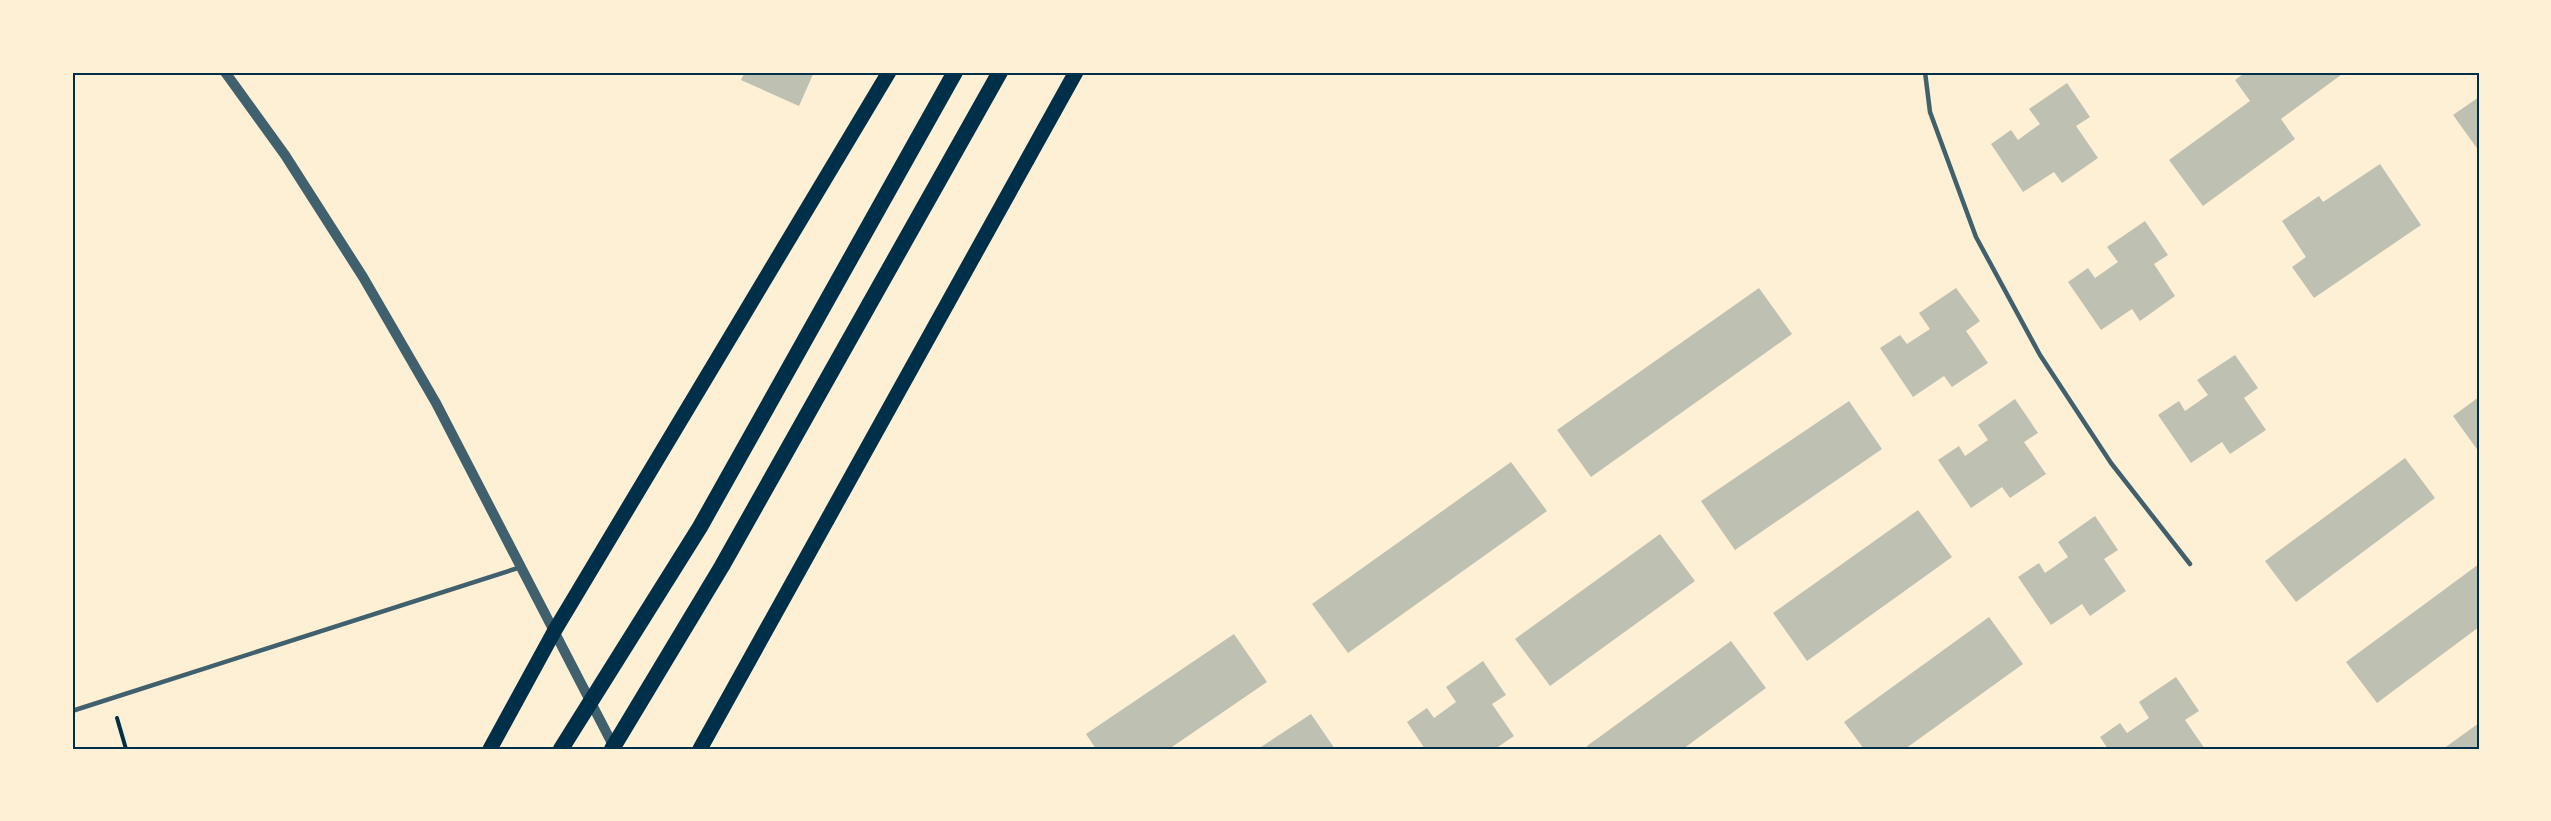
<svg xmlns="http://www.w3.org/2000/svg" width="2551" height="821" viewBox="0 0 2551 821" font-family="'Exo 2',sans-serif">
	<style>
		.building { fill: #bec0b2 }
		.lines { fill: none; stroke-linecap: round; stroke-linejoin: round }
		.path { stroke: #003049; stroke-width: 4 }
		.service { stroke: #3f606c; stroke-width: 4.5 }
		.tertiary { stroke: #3f606c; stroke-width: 10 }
		.primary { stroke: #003049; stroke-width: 15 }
		.trunk { stroke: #003049; stroke-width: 16 }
		.neatline { fill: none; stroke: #003049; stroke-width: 2 }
	</style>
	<rect width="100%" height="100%" fill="#fdf0d5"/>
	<path class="building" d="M745 72H814L799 106 741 80Z
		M2246 72H2345L2281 119 2295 139 2203 206 2169 160 2250 101 2235 80Z
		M2067 83 2090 117 2076 126 2098 158 2062 183 2054 172 2023 192 1991 144 2011 130 2018 140 2040 124 2029 109Z
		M2479 97V151L2453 115Z
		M2380 164 2421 225 2314 298 2292 267 2306 257 2282 221 2319 196 2323 202Z
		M2145 221 2168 255 2154 264 2175 296 2140 321 2132 309 2101 330 2068 282 2088 268 2095 278 2118 262 2107 247Z
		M1759 288 1792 334 1591 477 1557 430Z
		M1956 288 1980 321 1966 331 1988 363 1952 387 1944 376 1913 397 1880 348 1900 335 1907 344 1930 329 1919 313Z
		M2235 355 2258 388 2244 398 2266 430 2230 454 2222 442 2191 463 2158 415 2179 401 2185 411 2208 395 2197 380Z
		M2479 397V452L2453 416Z
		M2015 399 2038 433 2024 442 2046 474 2010 498 2002 487 1971 508 1938 460 1959 446 1965 456 1988 440 1978 425Z
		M1849 401 1882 449 1735 550 1701 501Z
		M2405 458 2435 498 2296 602 2265 561Z
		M1511 462 1547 511 1348 653 1312 604Z
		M1918 510 1952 557 1807 661 1773 613Z
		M2095 516 2118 550 2104 559 2126 591 2090 616 2082 604 2051 625 2018 577 2039 563 2045 573 2068 557 2058 542Z
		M1660 534 1695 581 1550 686 1515 639Z
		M2479 564V627L2377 703 2346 662Z
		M1989 617 2023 664 1905 749H1864L1844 722Z
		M1234 634 1267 682 1169 749H1096L1086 734Z
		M1731 641 1766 688 1683 749H1589L1587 746Z
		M1483 661 1506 695 1492 704 1514 736 1495 749H1425L1407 722 1427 708 1434 718 1456 702 1446 687Z
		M2176 677 2199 711 2185 720 2205 749H2108L2100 737 2120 723 2127 733 2149 718 2139 702Z
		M1311 714 1335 749H1258Z
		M2479 723V749H2443Z"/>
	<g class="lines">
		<path class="path" d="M117 718 126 749"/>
		<path class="service" d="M1925 72 1930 112 1976 237 2040 355 2111 463 2190 564
			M72 711 521 567"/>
		<path class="tertiary" d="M225 72 285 155 363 277 436 403 615 749"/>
		<path class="primary" d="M490 749 555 630 889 72
			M700 749 1076 72"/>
		<path class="trunk" d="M561 749 700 527 955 72
			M612 749 722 566 1000 72"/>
	</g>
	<rect width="2551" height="821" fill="none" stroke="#fdf0d5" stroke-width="147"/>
	<rect x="74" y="74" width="2404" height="674" class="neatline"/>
</svg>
